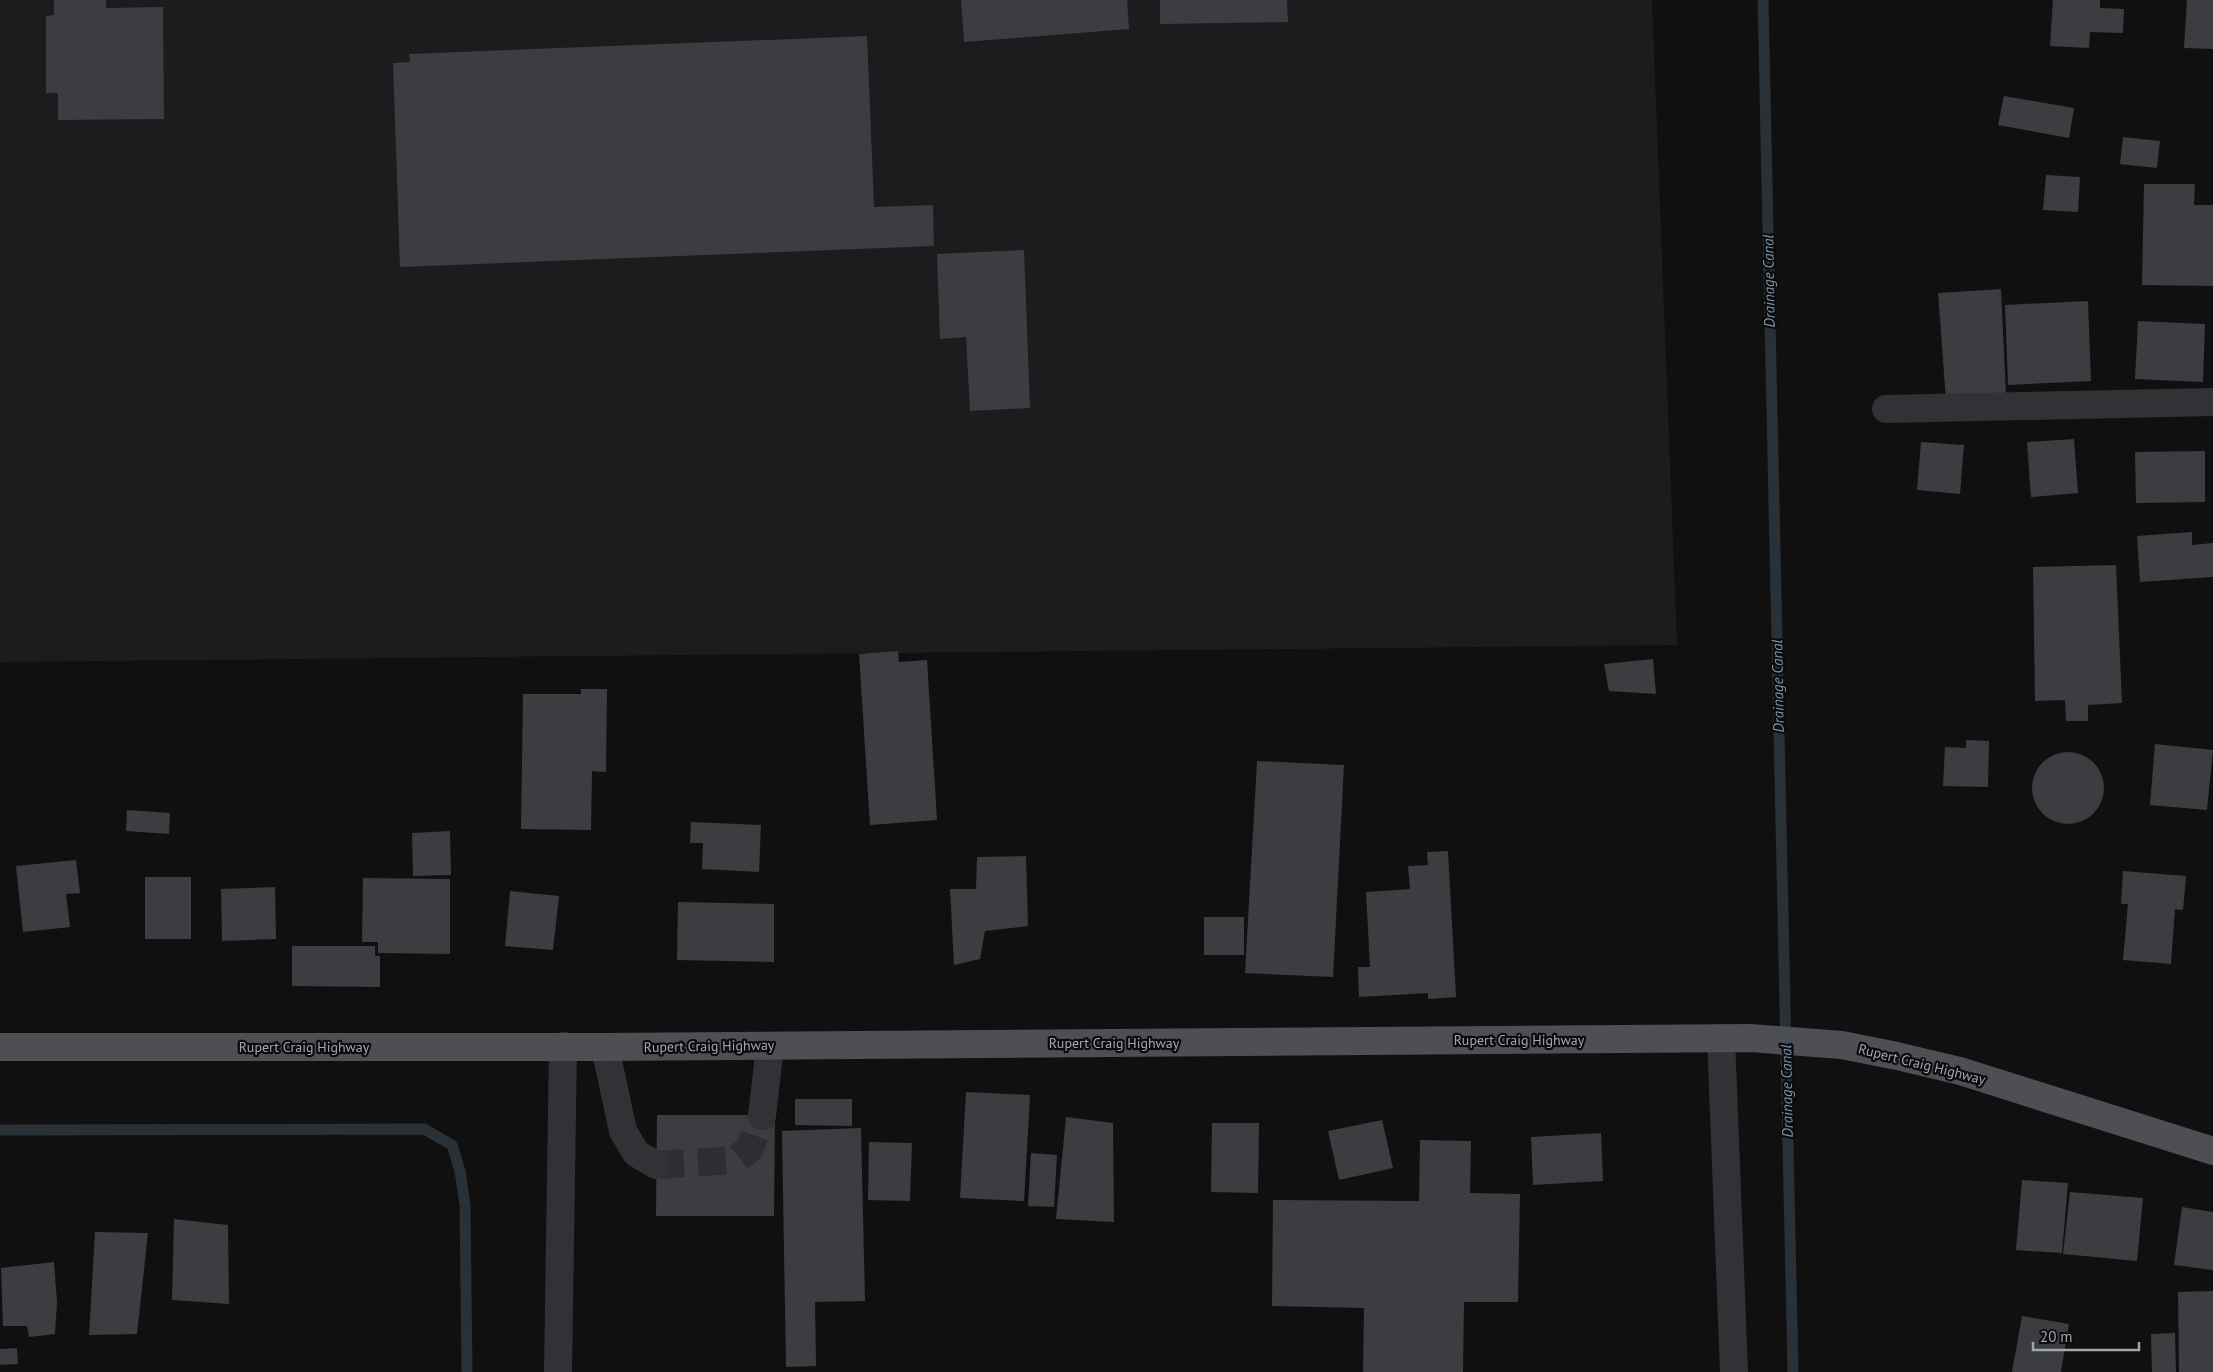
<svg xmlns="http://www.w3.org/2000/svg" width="2213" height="1372" viewBox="0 0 2213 1372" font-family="'PT Sans',sans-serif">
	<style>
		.built { fill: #1c1c1e }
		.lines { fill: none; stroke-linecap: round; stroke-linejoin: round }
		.stream { stroke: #293036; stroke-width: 11 }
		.building { fill: #3c3d41 }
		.minor-tunnel { stroke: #2d2e31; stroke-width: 28; stroke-dasharray: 28 14; stroke-linecap: butt }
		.minor { stroke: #313236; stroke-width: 28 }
		.major { stroke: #4d4f55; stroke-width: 28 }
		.labels { text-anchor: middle; stroke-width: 4.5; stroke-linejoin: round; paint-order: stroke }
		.street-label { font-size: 14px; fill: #a2a7b2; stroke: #0b0b0c }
		.water-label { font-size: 15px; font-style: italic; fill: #7994ac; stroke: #0b0b0c }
	</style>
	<rect width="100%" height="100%" fill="#101011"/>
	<path class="built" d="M0 0H1652L1677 645 0 662Z"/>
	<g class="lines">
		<path class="stream" d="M1763 0 1793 1372
			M0 1130 424 1129 452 1145 460 1171 465 1205 467 1372"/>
	</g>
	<path class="building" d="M54 0H106V8L163 7 164 119 58 120V93H46V16L54 15Z
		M961 0H1127L1129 29 964 42Z
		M1160 0H1287L1288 22 1160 24Z
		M2053 0H2100V8L2124 9 2123 33 2090 32 2089 48 2050 46Z
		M2187 0H2213V49L2184 48Z
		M867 36 874 207 933 205 934 246 400 267 393 63 410 62 409 54Z
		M2004 96 2074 108 2069 138 1998 125Z
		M2123 137 2160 141 2157 168 2120 164Z
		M2046 175 2080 177 2078 212 2043 210Z
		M2144 184H2195L2194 205H2213V286L2142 285Z
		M1024 250 1030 408 970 411 966 337 940 339 937 254Z
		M2001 289 2006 395 1946 400 1938 293Z
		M2088 301 2091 381 2008 385 2005 305Z
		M2138 321 2205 324 2203 382 2135 379Z
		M2074 439 2078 493 2031 497 2027 442Z
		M1921 442 1964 445 1960 494 1917 490Z
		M2205 451V502L2136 503 2135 452Z
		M2192 532V545L2213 543V577L2140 582 2137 536Z
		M2116 565 2122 703 2088 705V721H2066L2065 700 2035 701 2033 567Z
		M898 651 899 662 927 660 937 820 870 825 859 654Z
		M1653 659 1656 694 1609 691 1604 664Z
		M581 689H607L606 772 592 771 591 830 521 829 523 694H581Z
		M1966 740 1989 741 1988 787 1943 786 1945 747 1966 748Z
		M2155 744 2213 750 2207 810 2150 805Z
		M2032 788a36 36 0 1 1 72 0a36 36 0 1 1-72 0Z
		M1257 761 1344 765 1333 977 1245 973Z
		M127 810 170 813 169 834 126 831Z
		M691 822 761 825 759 872 702 869 703 843H690Z
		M450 831 451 875 413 876 412 833Z
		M1448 851 1456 997 1428 999V993L1359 997 1358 967H1370L1366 892 1410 889 1408 866 1428 865 1427 852Z
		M1026 856 1028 926 985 931 980 959 954 965 950 889H976L977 857Z
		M76 860 80 893 66 894 70 927 23 932 16 866Z
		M2123 871 2186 876 2183 910 2175 909 2171 964 2123 960 2128 904H2121Z
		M145 877H191V939H145Z
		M363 878 450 879V954L378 953V942H362Z
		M275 887 276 939 222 941 221 889Z
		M510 891 559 896 553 950 505 946Z
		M678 902 774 904V962L677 960Z
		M1204 917H1244V955H1204Z
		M292 946H375V956H380V987L292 986Z
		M966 1092 1030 1095 1024 1201 960 1198Z
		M795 1099H852V1126L795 1125Z
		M657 1115H775L774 1216H656Z
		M1066 1117 1113 1123 1114 1222 1056 1219Z
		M1382 1120 1393 1168 1339 1180 1328 1131Z
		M1212 1123H1259L1258 1193 1211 1192Z
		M861 1128 865 1301 815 1302 816 1366 786 1367 782 1131Z
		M1601 1133 1603 1181 1533 1185 1531 1137Z
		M1420 1140 1471 1141 1470 1193 1520 1194 1518 1302H1464L1463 1372H1363L1364 1308 1272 1306 1273 1200 1419 1201Z
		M869 1142 912 1143 910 1201 868 1200Z
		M1031 1153 1057 1155 1054 1207 1028 1206Z
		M2022 1180 2068 1183 2062 1253 2016 1250Z
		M2070 1192 2143 1198 2137 1261 2063 1254Z
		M2182 1207 2213 1212V1270L2174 1265Z
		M174 1219 228 1225 229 1304 172 1300Z
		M95 1232 148 1233 137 1334 89 1335Z
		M54 1262 57 1302 55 1334 29 1337 27 1326H3L1 1268Z
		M2213 1291V1372H2179L2178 1292Z
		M2022 1316 2069 1324 2061 1372H2012Z
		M2175 1333 2176 1372H2152L2151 1334Z
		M17 1348 18 1364 0 1365V1349Z"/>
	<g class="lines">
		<path class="minor-tunnel" d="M656 1165 736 1160 750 1148 762 1116"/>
		<path class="minor" d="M1886 409 2213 402
			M1721 1038 1734 1372
			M605 1047 623 1131 636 1153 656 1165
			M762 1116 770 1046
			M558 1372 563 1046"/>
		<path class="major" d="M0 1047H605L1750 1038 1842 1045 1897 1056 1960 1071 2213 1151"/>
	</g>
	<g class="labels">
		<g class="street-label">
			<text x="1519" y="1045">Rupert Craig Highway</text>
			<text x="1114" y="1048">Rupert Craig Highway</text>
			<text transform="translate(709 1046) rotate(-1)" y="5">Rupert Craig Highway</text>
			<text x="304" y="1052">Rupert Craig Highway</text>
			<text transform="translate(1922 1064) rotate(14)" y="5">Rupert Craig Highway</text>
		</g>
		<g class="water-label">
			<text transform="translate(1769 281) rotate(-91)" y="5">Drainage Canal</text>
			<text transform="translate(1778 686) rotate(-91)" y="5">Drainage Canal</text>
			<text transform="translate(1787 1091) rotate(-91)" y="5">Drainage Canal</text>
		</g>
	</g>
	<path d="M2033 1342v8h106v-8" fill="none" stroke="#a2a7b2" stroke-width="2.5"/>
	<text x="2040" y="1342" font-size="15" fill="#a2a7b2" stroke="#0b0b0c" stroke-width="4" paint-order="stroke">20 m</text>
</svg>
